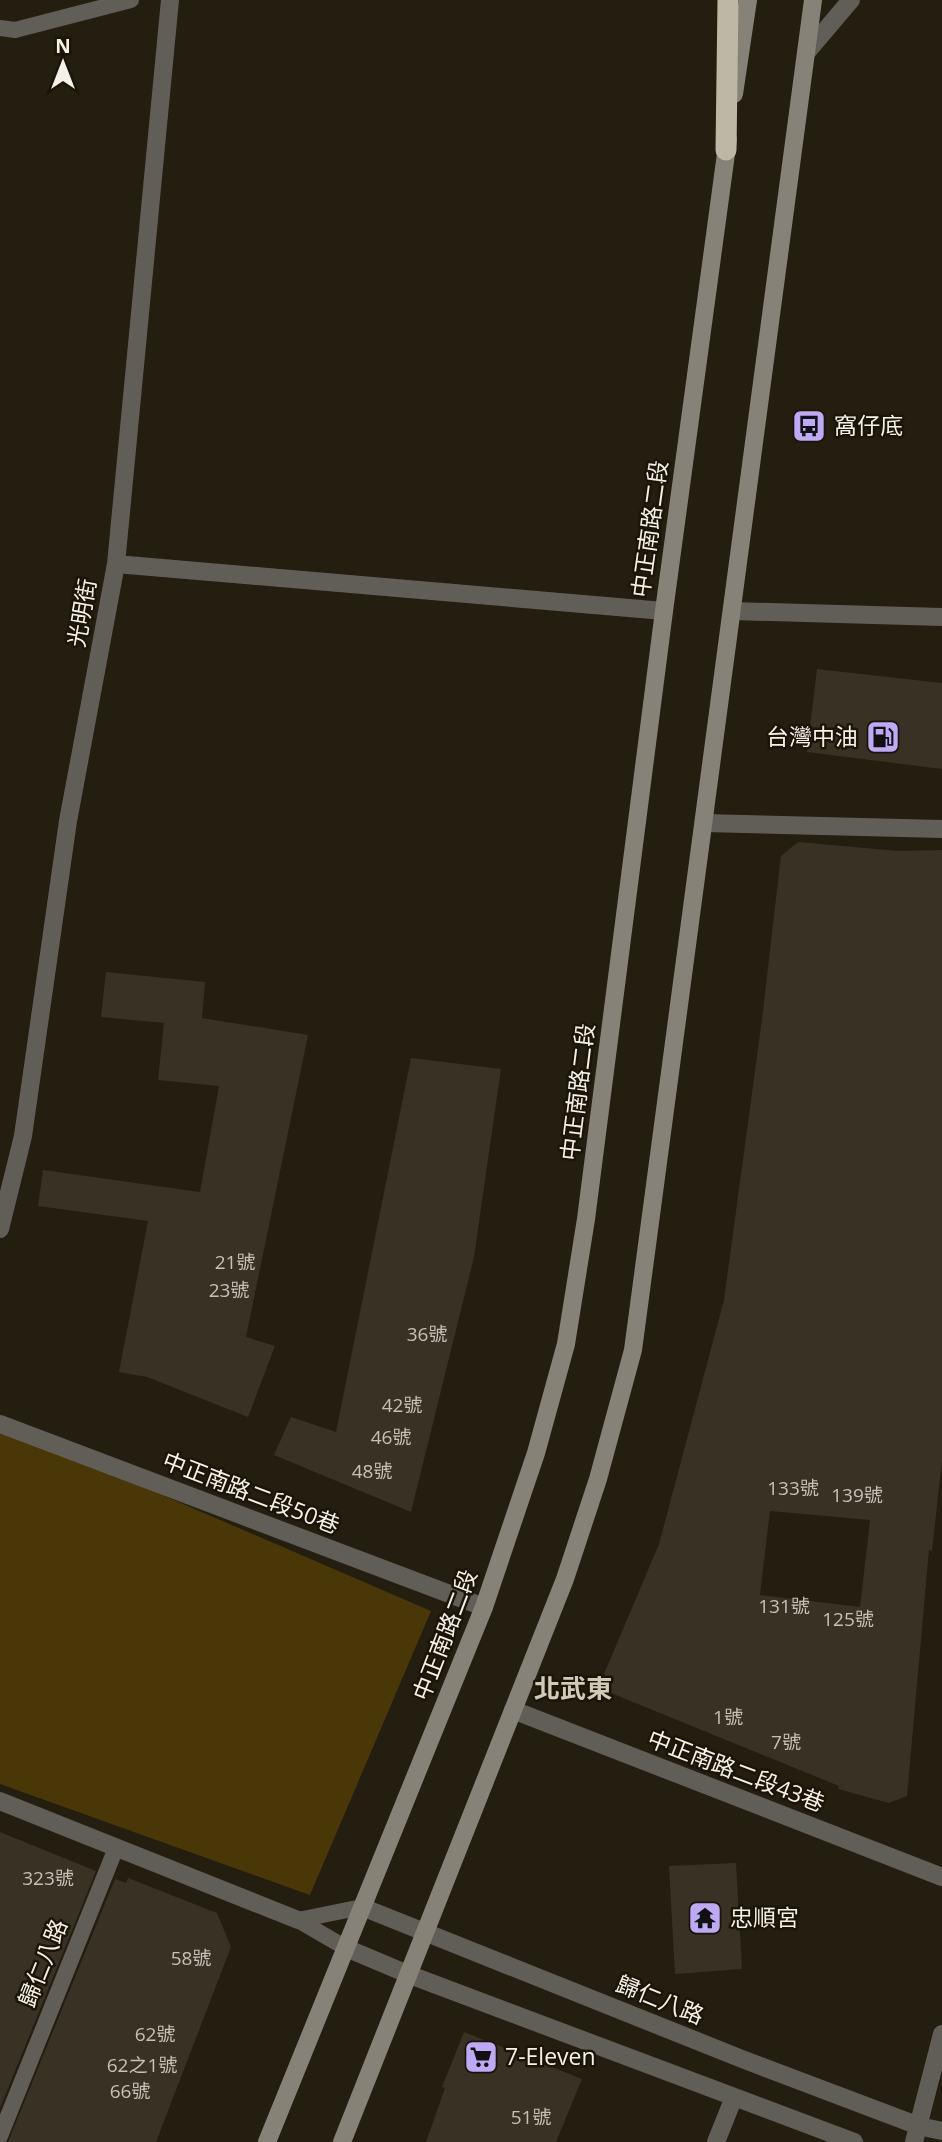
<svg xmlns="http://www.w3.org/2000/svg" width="942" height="2142" viewBox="0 0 942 2142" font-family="'Open Sans','Noto Sans TC',sans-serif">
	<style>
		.green { fill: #493708 }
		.building { fill: #383124; fill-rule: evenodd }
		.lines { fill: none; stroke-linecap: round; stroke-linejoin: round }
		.lane { stroke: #615e58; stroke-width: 16 }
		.street { stroke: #615e58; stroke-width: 18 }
		.secondary { stroke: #878277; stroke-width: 18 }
		.highway { stroke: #bfb7a6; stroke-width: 21 }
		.labels { text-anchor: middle; stroke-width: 5; stroke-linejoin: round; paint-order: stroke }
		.number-label { font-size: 19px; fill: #c6c0b7 }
		.poi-label { font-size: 23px; fill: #f5f0e8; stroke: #1b1508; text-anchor: start }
		.street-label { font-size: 23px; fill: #f5f0e8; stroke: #1b1508 }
		.quarter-label { font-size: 26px; font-weight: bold; fill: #d2cab9; stroke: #1b1508 }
	</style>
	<rect width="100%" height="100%" fill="#241e11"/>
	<path class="green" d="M0 1425 431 1611 310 1895 0 1784Z"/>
	<path class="building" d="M817 669 942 683V769L807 752Z
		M798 842 898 851 942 850V1460L932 1551 929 1550 907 1796 889 1803 838 1789 839 1786 611 1693 604 1674 659 1544 724 1300 762 1019 781 856ZM770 1511 870 1520 860 1607 760 1595Z
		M106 972 205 982 202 1018 308 1035 246 1337 275 1346 248 1417 147 1377 119 1372 148 1221 38 1206 43 1170 200 1192 219 1086 158 1080 164 1023 101 1017Z
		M411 1058 501 1069 474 1257 411 1512 274 1455 291 1417 336 1432Z
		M0 1832 96 1871 0 2108Z
		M736 1863 742 1969 675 1974 669 1866Z
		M128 1878 217 1913 231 1947 156 2142H8L115 1879 126 1883Z
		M464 2032 582 2079 556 2142H426L445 2088 442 2087Z"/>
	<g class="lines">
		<path class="lane" d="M0 28 15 30 131 0
			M298 1920 362 1907
			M298 1920 346 1948
			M0 2136 116 1848"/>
		<path class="street" d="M806 53 851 0
			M116 564 664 611
			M733 611 942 617
			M704 823 942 829
			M0 1229 23 1136 68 821 116 564 170 0
			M0 1424 484 1607
			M513 1710 942 1877
			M0 1801 298 1920
			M362 1907 742 2059 919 2126 942 2131
			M346 1948 410 1975 854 2142
			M716 2142 734 2097
			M914 2142 942 2034"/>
		<path class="secondary" d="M734 94 748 0
			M267 2142 484 1607 536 1453 566 1344 586 1219 664 611 728 139
			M342 2142 565 1579 598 1479 633 1350 813 0"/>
		<path class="highway" d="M726 150 728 0"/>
	</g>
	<defs>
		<symbol id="bus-square" viewBox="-11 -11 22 22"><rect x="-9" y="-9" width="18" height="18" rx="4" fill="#bda9f5" stroke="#1b1508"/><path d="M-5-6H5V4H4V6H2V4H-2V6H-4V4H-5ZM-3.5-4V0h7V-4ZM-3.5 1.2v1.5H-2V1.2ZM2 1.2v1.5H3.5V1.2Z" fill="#111"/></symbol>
		<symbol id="fuel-square" viewBox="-11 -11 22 22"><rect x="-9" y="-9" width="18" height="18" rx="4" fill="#bda9f5" stroke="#1b1508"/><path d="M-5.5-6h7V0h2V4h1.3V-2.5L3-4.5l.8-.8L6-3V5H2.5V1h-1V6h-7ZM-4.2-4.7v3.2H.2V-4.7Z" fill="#111"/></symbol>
		<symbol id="temple-square" viewBox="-11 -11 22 22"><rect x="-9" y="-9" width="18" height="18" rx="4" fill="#bda9f5" stroke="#1b1508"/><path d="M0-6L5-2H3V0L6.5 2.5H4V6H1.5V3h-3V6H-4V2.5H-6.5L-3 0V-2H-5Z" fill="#111"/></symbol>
		<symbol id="supermarket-square" viewBox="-11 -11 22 22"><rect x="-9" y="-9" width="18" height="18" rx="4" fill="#bda9f5" stroke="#1b1508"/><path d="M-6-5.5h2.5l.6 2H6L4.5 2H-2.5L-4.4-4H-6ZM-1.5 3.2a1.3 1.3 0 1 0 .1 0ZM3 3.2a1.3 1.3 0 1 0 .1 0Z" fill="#111"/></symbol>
	</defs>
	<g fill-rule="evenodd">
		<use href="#bus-square" x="790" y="407" width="38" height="38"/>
		<use href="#fuel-square" x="864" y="718" width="38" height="38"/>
		<use href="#temple-square" x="686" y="1899" width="38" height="38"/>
		<use href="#supermarket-square" x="462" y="2038" width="38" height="38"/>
	</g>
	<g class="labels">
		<g class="number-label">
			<text x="235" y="1269">21號</text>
			<text x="229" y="1297">23號</text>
			<text x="427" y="1341">36號</text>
			<text x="402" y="1412">42號</text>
			<text x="391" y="1444">46號</text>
			<text x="372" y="1478">48號</text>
			<text x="793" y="1495">133號</text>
			<text x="857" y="1502">139號</text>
			<text x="784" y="1613">131號</text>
			<text x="848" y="1626">125號</text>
			<text x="728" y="1724">1號</text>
			<text x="786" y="1749">7號</text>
			<text x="48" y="1885">323號</text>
			<text x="191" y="1965">58號</text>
			<text x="155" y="2041">62號</text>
			<text x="142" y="2072">62之1號</text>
			<text x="130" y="2098">66號</text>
			<text x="531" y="2124">51號</text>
		</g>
		<g class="poi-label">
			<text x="834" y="434">窩仔底</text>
			<text x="858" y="745" text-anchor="end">台灣中油</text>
			<text x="730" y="1926">忠順宮</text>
			<text x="505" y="2065">7-Eleven</text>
		</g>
		<g class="street-label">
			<text transform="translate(650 529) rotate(-82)" y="8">中正南路二段</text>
			<text transform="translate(82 613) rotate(-80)" y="8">光明街</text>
			<text transform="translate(578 1092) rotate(-83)" y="8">中正南路二段</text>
			<text transform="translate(251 1493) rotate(21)" y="8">中正南路二段50巷</text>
			<text transform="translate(445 1635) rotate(-69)" y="8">中正南路二段</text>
			<text transform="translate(736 1771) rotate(21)" y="8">中正南路二段43巷</text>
			<text transform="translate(43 1963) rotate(-68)" y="8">歸仁八路</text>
			<text transform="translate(660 2000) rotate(22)" y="8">歸仁八路</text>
		</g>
		<g class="quarter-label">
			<text x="573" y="1698">北武東</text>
		</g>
	</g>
	<g transform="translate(63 63)" stroke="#1b1508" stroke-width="5" paint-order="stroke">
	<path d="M0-5L12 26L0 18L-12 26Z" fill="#f5f0e8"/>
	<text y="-10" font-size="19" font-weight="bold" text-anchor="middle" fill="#f5f0e8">N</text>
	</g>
</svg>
